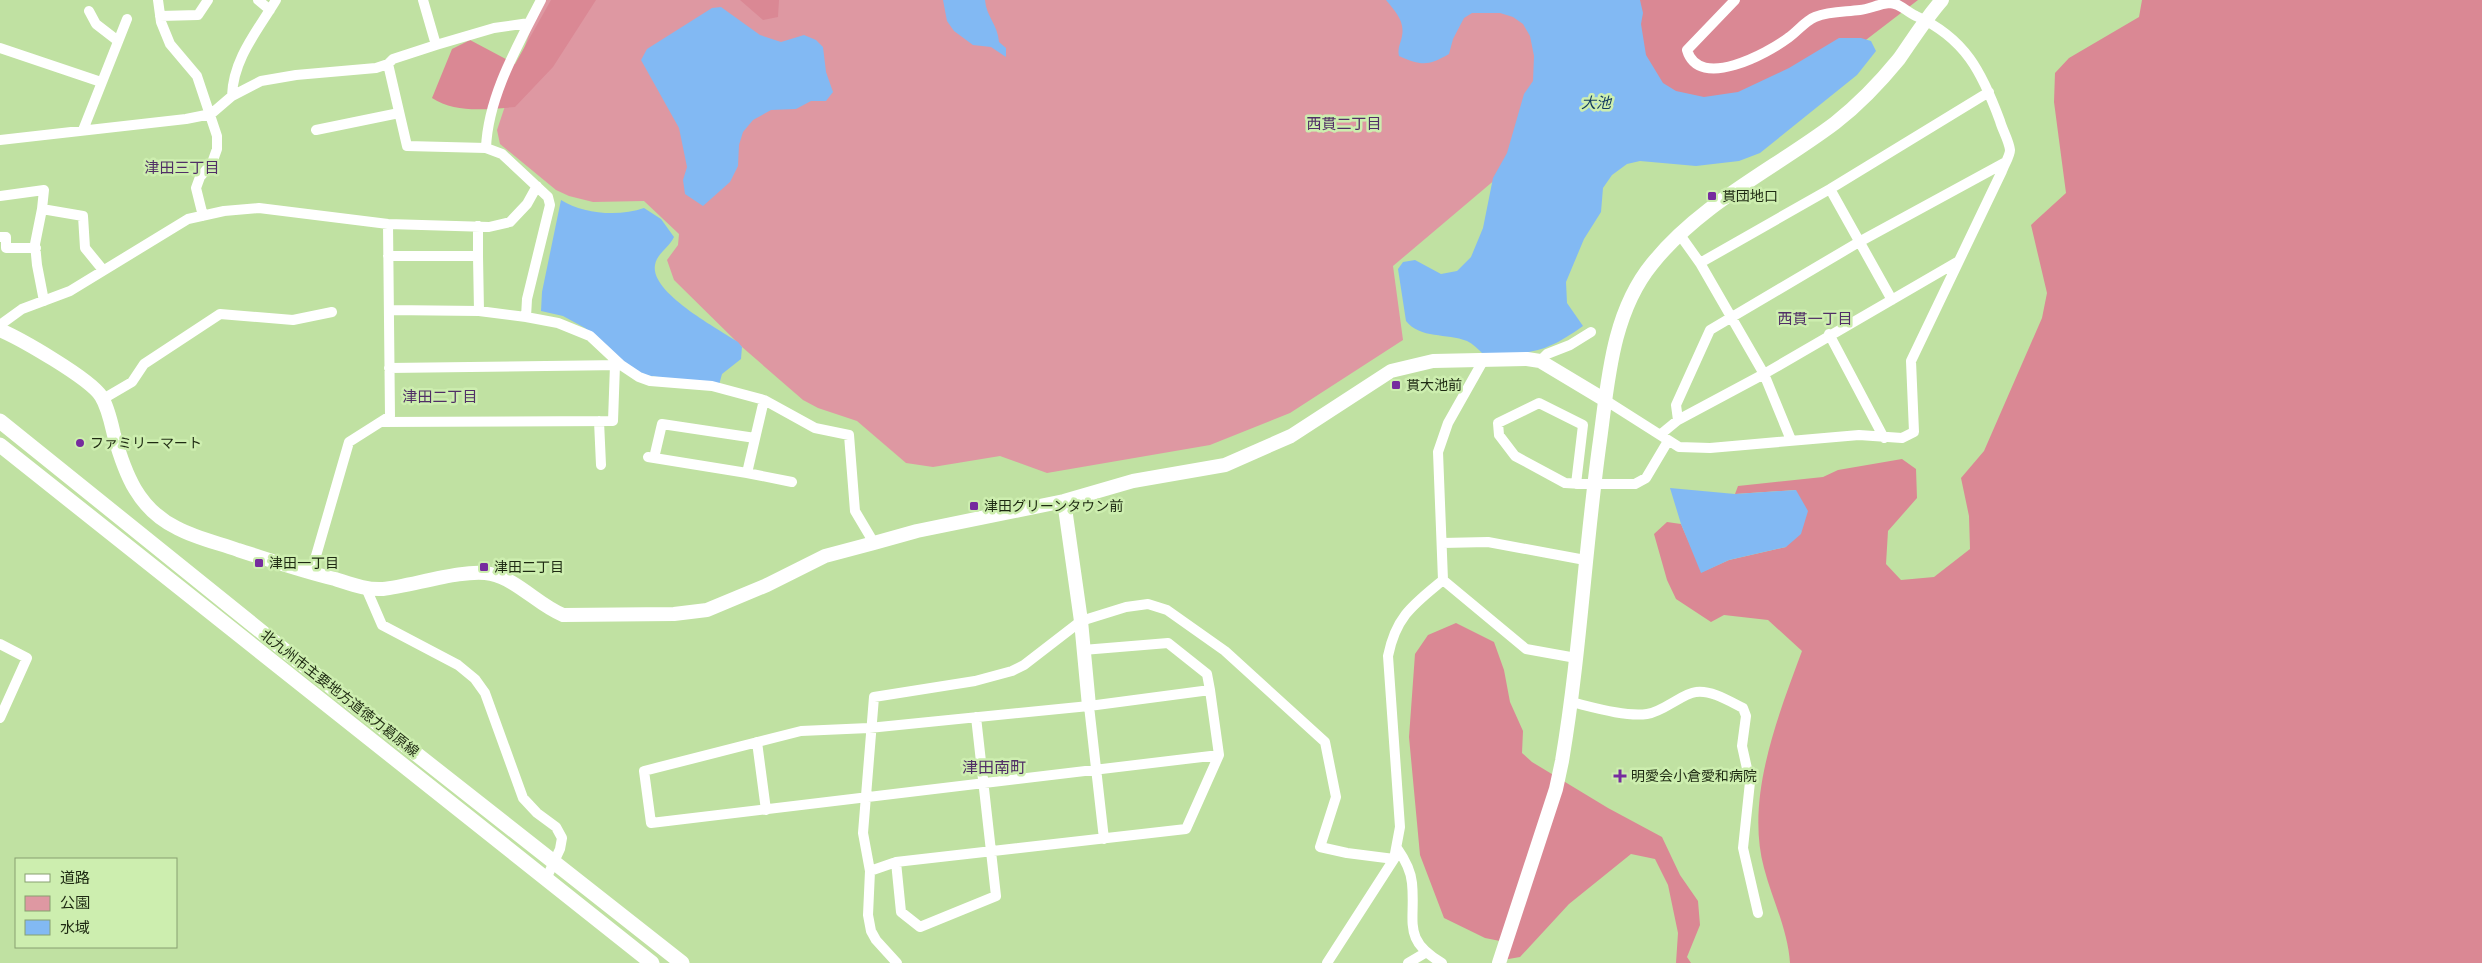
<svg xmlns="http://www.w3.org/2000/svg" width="2482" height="963" viewBox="0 0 2482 963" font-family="Lato,'Noto Sans JP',sans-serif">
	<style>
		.green { fill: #de98a2 }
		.forest { fill: #da8894 }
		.water { fill: #82b9f3 }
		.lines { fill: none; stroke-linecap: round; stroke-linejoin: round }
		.street { stroke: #fff; stroke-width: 10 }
		.secondary { stroke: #fff; stroke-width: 14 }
		.primary { stroke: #fff; stroke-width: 15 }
		.poi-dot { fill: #762c9e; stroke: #cdeeaf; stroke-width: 2 }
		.labels { text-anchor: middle; stroke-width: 5; stroke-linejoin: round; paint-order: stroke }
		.poi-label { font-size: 14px; fill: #1e2a12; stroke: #cdeeaf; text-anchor: start }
		.street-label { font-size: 14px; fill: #1e2a12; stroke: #cdeeaf }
		.water-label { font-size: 15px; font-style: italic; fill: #123a5f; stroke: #cdeeaf }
		.neighbourhood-label { font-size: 15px; fill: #502e66; stroke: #cdeeaf }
		.quarter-label { font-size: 16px; fill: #502e66; stroke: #cdeeaf }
	</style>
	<rect width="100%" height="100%" fill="#c0e1a2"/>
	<path class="green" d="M542 0H1852L1600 91 1393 266 1403 340 1290 413 1210 445 1047 473 1000 456 933 467 906 463 857 421 818 408 803 400 742 347 674 280 667 260 678 245 679 234 644 201 593 202 569 196 556 190 500 144 497 130 533 22Z"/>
	<path class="forest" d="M551 0H596L553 67 515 107C488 109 456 114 432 98L452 49 470 40 515 64Z
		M740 0H779L778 17 763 20Z
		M1620 0H1918L1828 69 1703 107 1647 81Z
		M2142 0H2482V963H1790C1788 930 1772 899 1764 868 1745 798 1778 716 1802 651L1768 620 1724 615 1711 622 1676 599 1667 580 1654 534 1667 522 1681 524 1702 572 1729 560 1786 547 1796 490 1735 494 1738 486 1823 477 1838 470 1902 459 1916 469 1917 498 1888 531 1886 564 1901 580 1934 577 1970 549 1969 516 1961 478 1984 451 2042 318 2047 293 2031 225 2066 193 2054 102 2055 73 2069 58 2139 17Z
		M1456 623 1494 642 1504 670 1510 702 1523 731 1522 753 1532 762 1608 808 1662 837 1680 875 1698 901 1700 925 1687 957 1691 963H1676L1678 933 1668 885 1655 859 1631 854 1569 904 1520 957 1503 960 1500 941 1485 938 1444 918 1420 855 1409 737 1415 654 1428 635Z"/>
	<path class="water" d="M943 0H985C986 16 998 25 999 42L1006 48V57L991 47 973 45 954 31 947 21Z
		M1386 0H1640L1643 13 1641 24 1646 55 1663 83 1676 91 1704 97 1738 92 1789 68 1839 38H1861L1871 41 1876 51 1857 75 1760 153 1739 161 1696 166 1640 161 1627 164 1612 175 1603 188 1601 212 1584 239 1566 282 1567 303 1583 326C1544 354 1530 354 1483 354 1478 349 1473 344 1467 341 1447 333 1420 339 1406 321L1398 269 1403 262 1415 260 1441 274 1457 271 1471 257 1483 228 1493 178 1507 153 1524 94 1533 81 1534 56 1530 36 1523 24 1513 17 1500 13H1472L1464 18 1453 39 1449 54C1428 66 1422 66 1399 56 1397 48 1401 43 1402 36 1405 21 1395 11 1386 0Z
		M721 7 760 35 781 42 804 35 816 40 823 47 826 72 833 92 826 101H811L796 109 771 110 753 120 743 132 739 145 738 166 730 182 703 206 685 194 683 180 687 167 679 128 641 60 647 49 712 8Z
		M561 200C583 214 619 217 644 208L661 219 674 237C669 248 657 253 655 265 650 293 719 329 738 342L742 347 741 359 722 374 719 385 643 375 629 366 585 328 563 316 541 311 542 292Z
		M1670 488 1735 494 1796 490 1808 511 1801 534 1786 547 1729 560 1701 573 1681 524Z"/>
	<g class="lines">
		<path class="street" d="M158 0 161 22 170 44 197 76 217 136V149L212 163 200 177 196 188 203 216
			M258 0 270 10
			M89 11 96 24 118 41
			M160 16 198 15 208 0
			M436 45 494 28 529 23
			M0 48 101 82
			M388 64 393 59 436 45 423 0
			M232 96C233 59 258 30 276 0
			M83 130 127 19
			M316 130 399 113
			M0 140 186 119 211 114 232 96 261 81 296 75 376 68 388 64 407 146 486 148 502 154 548 197 550 205 527 299 526 317 558 323 590 336 621 365 639 377 650 381 712 386 764 400 815 428 849 435 855 511 874 543
			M486 148C488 96 518 45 541 0
			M1830 189 1892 300
			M0 196 44 190 42 209 83 216 85 248 103 270
			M42 209 35 244 37 265 44 301
			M478 226V256
			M1680 235 1700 263 1764 374 1791 440
			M0 237H6V248H36
			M388 256H478L479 311 389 310
			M1700 263 1830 189 1989 92
			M479 311 526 317
			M0 325 22 309 70 291 188 219 224 211 259 208 388 224 489 227 510 222 527 204 537 186
			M1829 334 1884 438
			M1483 361 1448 423 1438 452 1443 580 1526 649 1576 658
			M1540 361 1547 354 1570 345 1591 332
			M389 368 621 365
			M103 399 132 382 144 364 220 314 293 320 332 312
			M1605 400 1679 447 1710 448 1859 435 1902 438 1914 432 1911 361 2002 171C2004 165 2010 156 2010 150 2009 141 2002 129 2000 121 1982 72 1965 38 1916 16 1906 12 1901 3 1889 3 1879 4 1869 9 1860 10 1844 12 1830 11 1815 17 1805 21 1797 32 1788 38 1768 53 1699 91 1687 50L1735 0
			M1678 420 1676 405 1710 330 1859 242 2006 162
			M599 421 601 465
			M381 422 613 421 615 365
			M1661 434 1678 420 1764 374 1957 262
			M648 457 747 473 764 400
			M654 458 662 424 755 438
			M747 473 792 482
			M1576 484 1583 425 1539 403 1498 423 1499 435 1515 456 1565 483 1582 484H1635L1646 478 1668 441
			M1442 543 1488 542 1585 560
			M311 573 349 442 390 416 388 224
			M366 588 382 625 458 665 475 679 485 693 523 798 537 813 556 827 562 838 560 849 546 879
			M0 644 27 658 0 718
			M1083 650 1168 643 1207 674 1210 690
			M1571 702C1592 707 1625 717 1647 714 1663 712 1683 693 1696 692 1712 690 1729 701 1743 708L1746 716 1742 746 1750 782 1743 848 1758 913
			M1089 706 1104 839
			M757 742 766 810
			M1397 848C1404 858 1411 871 1412 883 1416 922 1401 939 1442 963
			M896 862 901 912 920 927 996 896 976 717
			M870 871 896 862 1186 829 1219 755 1210 690 1089 706 869 728 801 731 644 771 651 823 1219 755
			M897 963 876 940 871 931 868 915 870 871 863 833 874 697 975 681 1012 671 1024 665 1081 621 1126 607 1148 604 1167 610 1225 651 1325 742 1336 797 1320 847 1347 853 1394 859
			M1327 963 1394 859 1400 827 1388 656C1396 616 1414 604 1443 580
			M1408 963 1425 953"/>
		<path class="secondary" d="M0 330C21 339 89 378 101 396 108 407 111 422 114 435 125 474 138 509 177 528 196 538 218 543 238 550 270 560 302 571 335 579 351 584 366 590 383 589 412 586 465 568 491 574 518 580 538 605 563 615L674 614 707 610 767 585 825 556 874 543 917 531 1064 501 1133 481 1225 465 1291 436 1391 371 1433 361 1527 359 1540 361 1605 400
			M1064 501 1081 621 1089 706
			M1499 963 1556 789 1562 761C1580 655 1585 547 1600 440 1608 381 1612 313 1652 264 1701 203 1774 169 1835 123 1858 105 1881 81 1899 59 1913 39 1926 18 1942 0"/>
		<path class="primary" d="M0 421 283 649 682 963
			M0 445 652 963"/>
	</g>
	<g class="poi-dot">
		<rect x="1707" y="191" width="10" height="10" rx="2.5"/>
		<rect x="1391" y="380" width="10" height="10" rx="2.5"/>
		<circle cx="80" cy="443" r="5"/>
		<rect x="969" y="501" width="10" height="10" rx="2.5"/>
		<rect x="254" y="558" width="10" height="10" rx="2.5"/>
		<rect x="479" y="562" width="10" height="10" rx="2.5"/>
		<path d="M1617.5 768.5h5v5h5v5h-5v5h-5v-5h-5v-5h5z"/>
	</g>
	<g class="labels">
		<g class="poi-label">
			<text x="1722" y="201">貫団地口</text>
			<text x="1406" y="390">貫大池前</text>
			<text x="90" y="448">ファミリーマート</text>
			<text x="984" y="511">津田グリーンタウン前</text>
			<text x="269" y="568">津田一丁目</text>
			<text x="494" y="572">津田二丁目</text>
			<text x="1631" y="781">明愛会小倉愛和病院</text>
		</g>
		<g class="street-label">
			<text transform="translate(340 693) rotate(38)" y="5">北九州市主要地方道徳力葛原線</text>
		</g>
		<g class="water-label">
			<text x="1596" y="108">大池</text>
		</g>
		<g class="neighbourhood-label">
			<text x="1344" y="129">西貫二丁目</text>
			<text x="182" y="173">津田三丁目</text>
			<text x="1815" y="324">西貫一丁目</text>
			<text x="440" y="402">津田二丁目</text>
		</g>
		<g class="quarter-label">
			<text x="994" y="773">津田南町</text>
		</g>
	</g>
	<rect x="15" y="858" width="162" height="90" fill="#cdeeaf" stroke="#87a070"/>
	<rect x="25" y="874" width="25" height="8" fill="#ffffff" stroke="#87a070"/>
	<text x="60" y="883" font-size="15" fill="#1e2a12">道路</text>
	<rect x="25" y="896" width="25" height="15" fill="#de98a2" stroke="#87a070"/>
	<text x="60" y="908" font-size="15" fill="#1e2a12">公園</text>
	<rect x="25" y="920" width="25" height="15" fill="#82b9f3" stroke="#87a070"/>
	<text x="60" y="933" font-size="15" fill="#1e2a12">水域</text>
</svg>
